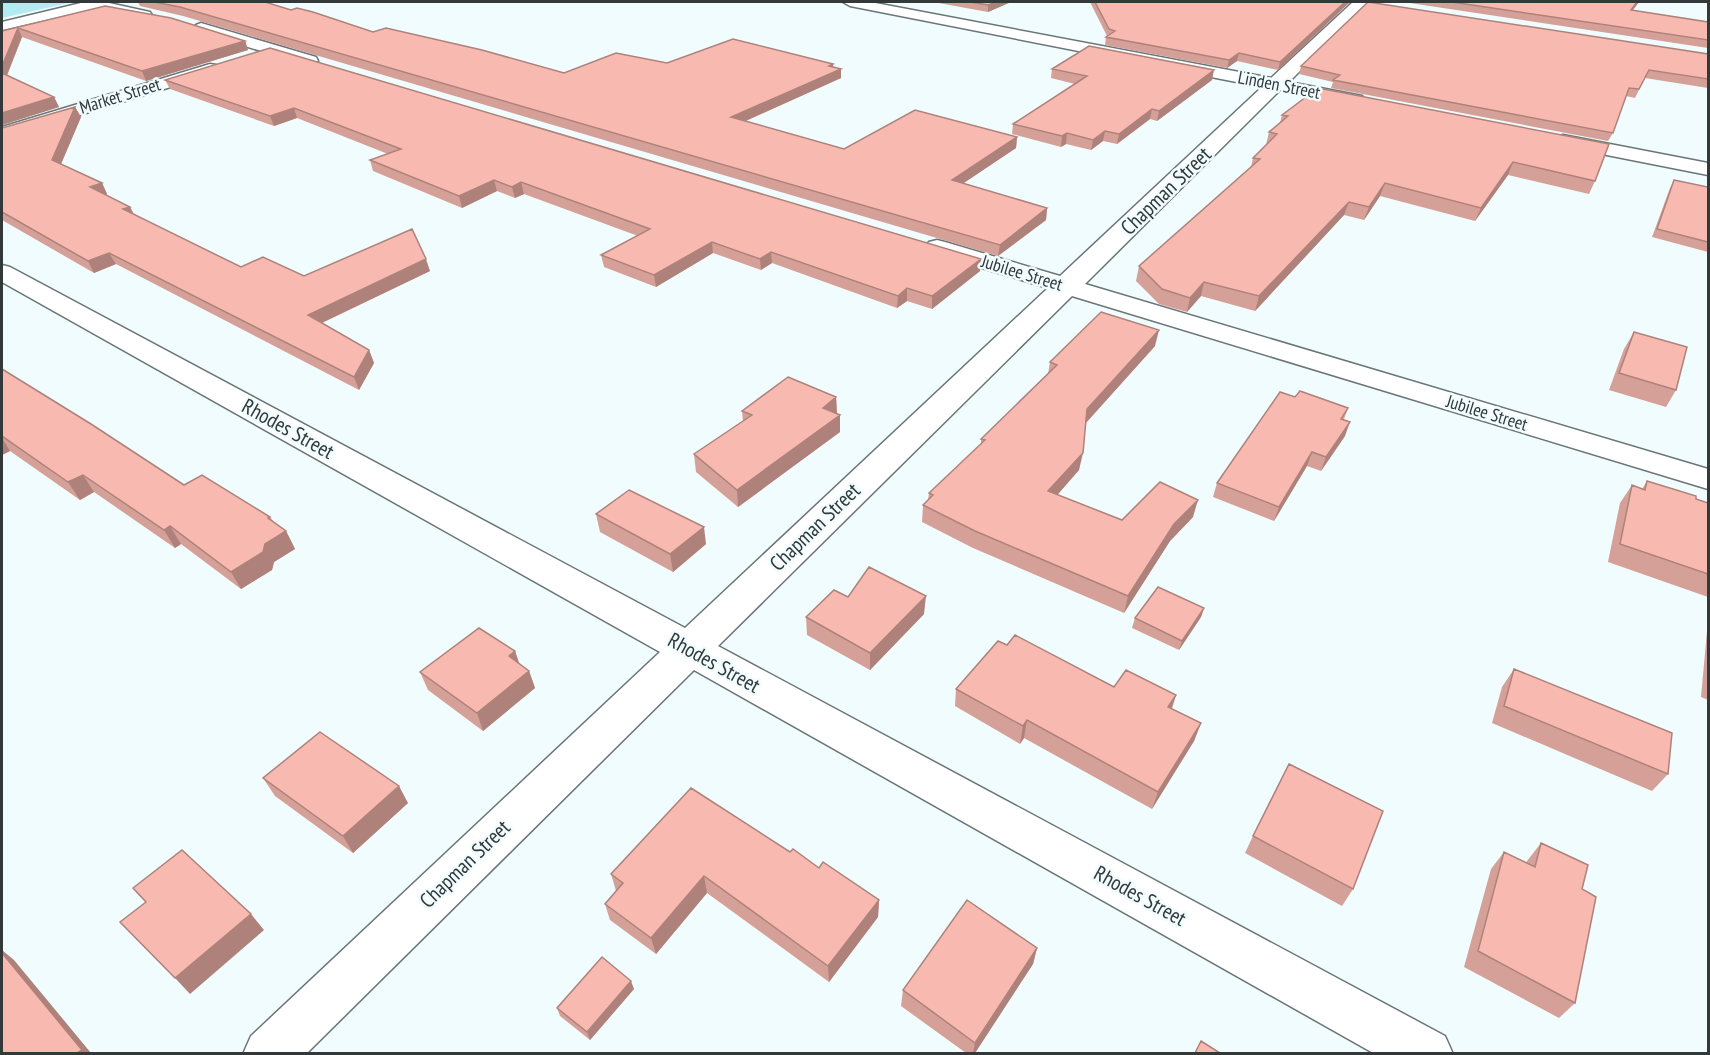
<svg xmlns="http://www.w3.org/2000/svg" width="1710" height="1055" viewBox="0 0 1710 1055" font-family="'PT Sans Narrow',sans-serif">
	<style>
		.green { fill: #b2ecf3 }
		.lines { fill: none; stroke-linecap: round; stroke-linejoin: round }
		.minor-casing { stroke: #6a7577; stroke-width: 3 }
		.minor { fill: #fff; fill-rule: evenodd }
		.wall { fill: #d5a097 }
		.shaded-wall { fill: #ae827b }
		.building { fill: #f8bab0; stroke: #ae827b; stroke-width: 1.5 }
		.labels { text-anchor: middle; stroke-width: 5; stroke-linejoin: round; paint-order: stroke }
		.far-street-label { font-size: 18px; fill: #333839; stroke: #f0fcfe }
		.street-label { font-size: 21px; fill: #333839; stroke: #f0fcfe }
	</style>
	<rect width="100%" height="100%" fill="#f0fcfe"/>
	<path class="green" d="M2 2H73L2 18Z"/>
	<g class="lines">
		<defs>
			<path id="minor" d="M85 2H110L109 3 150 12 152 15 145 19 93 9 2 30V22Z
				M843 2H870L1271 78 1353 2H1368L1289 82 1362 96 1365 100 1362 104 1356 105 1280 90 1085 284 1708 469V489L1072 296 718 646 1445 1036 1453 1054H1375L694 670 306 1054H243L251 1036 660 652 2 282V265L10 267 685 628 1048 288 929 252 925 247 929 242 937 240 945 242 1060 276 1262 87 850 6Z
				M201 23 316 57 318 61 310 66 196 31 193 28 196 25Z
				M210 64 216 65 218 69 216 73 2 139V127Z
				M1563 135 1708 163V175L1556 145 1553 141 1556 137Z"/>
		</defs>
		<use href="#minor" class="minor-casing"/>
		<use href="#minor" class="minor"/>
	</g>
	<path class="wall" d="M138 2H265L291 10 373 32 564 73 667 63 833 66 841 78 746 121 844 149 1017 137 1016 148 963 183 1047 208 1046 220 998 256 183 16 140 6Z
		M933 2H1011L988 12Z
		M1090 2H1350L1278 70 1237 61 1227 68 1105 45 1106 37 1107 36Z
		M1403 2H1639L1633 10 1708 22V49V48Z
		M105 6 245 41 248 50 146 81 22 37 7 76 54 97 59 107 2 125V31Z
		M270 48 980 271 932 309 907 301 897 308 772 263 761 270 713 253 656 287 604 267 601 255 638 236 524 194 515 198 497 191 462 208 373 171 370 160 388 154 297 118 274 126 170 89 165 80Z
		M1708 54V88L1645 78 1635 98 1626 96 1613 133 1608 141 1331 88 1333 82 1299 74 1301 66Z
		M1052 69 1212 80 1157 121 1150 119 1117 144 1103 141 1091 150 1066 144 1061 147 1012 134 1013 124 1075 84 1051 78Z
		M1318 88 1595 181 1589 194 1508 175 1475 221 1380 196 1364 220 1344 215 1255 311 1201 296 1187 312 1159 304 1136 281 1139 266 1251 167 1253 158 1266 145 1269 132 1280 123 1282 115Z
		M75 107 81 117 61 164 102 183 107 194 106 195 134 215 241 267 304 276 430 271 322 323 369 350 374 363 359 390 116 264 94 273 2 220V128Z
		M1674 180 1708 187V252L1652 237 1670 188Z
		M1634 332 1676 390 1666 407 1609 390 1624 349Z
		M1155 346 1085 424 1079 470 1057 495 1122 520 1193 517 1170 541 1124 613 973 548 922 522 923 505 928 500 929 493 981 444V439L1048 374 1050 362Z
		M2 369 184 485 270 517 273 521 286 531 295 549 274 562 272 570 241 589 181 544 175 548 94 492 80 500 10 451 2 455Z
		M836 397 837 414 840 415V432L738 507 696 472 694 454 743 422 742 411Z
		M1295 397 1348 408 1344 419 1345 436 1321 471 1307 466 1274 521 1213 497 1217 483Z
		M1647 481 1708 503V597L1608 562 1620 503 1632 485 1642 489Z
		M596 514 706 544 673 572 600 532Z
		M848 597 924 614 870 670 807 635 806 617Z
		M1204 608 1201 617 1179 650 1132 628 1135 618Z
		M1708 620V700L1701 697Z
		M1007 645 1114 687 1176 695 1172 709 1201 723 1194 741 1152 809 1024 738 1020 744 955 706 956 689Z
		M515 651 519 663 529 671 535 688 483 731 428 690 420 672Z
		M1514 669 1668 774 1652 791 1492 723 1502 687Z
		M263 778 408 803 353 853 275 796Z
		M1253 836 1353 889 1342 906 1245 853Z
		M1541 843 1582 889 1575 1003 1559 1018 1464 967 1491 869 1504 852 1526 863 1527 861Z
		M790 852 879 900 878 917 829 982 707 893 656 954 610 920 605 904 616 891 611 874Z
		M1037 948 1033 964 975 1053H966L901 1006 903 990Z
		M634 989 590 1040 560 1016 557 1008Z"/>
	<path class="shaded-wall" d="M996 2H1011L988 12V5Z
		M1345 2H1350L1278 70 1280 62Z
		M1637 2H1639L1627 17 1631 10Z
		M18 28 22 37 4 82 2 77V66Z
		M245 41 248 50 146 81 142 71Z
		M1239 53 1237 61 1227 68 1229 60Z
		M833 64V72L841 69V78L732 127 731 117Z
		M1214 70 1212 80 1157 121 1159 111Z
		M54 97 59 107 2 125V113Z
		M75 107 81 117 58 171 52 160Z
		M294 108 297 118 274 126 270 116Z
		M1152 109 1150 119 1117 144 1119 134Z
		M1105 131 1103 141 1091 150 1093 140Z
		M1067 133 1066 144 1061 147 1062 136Z
		M1017 137 1016 148 952 191V180Z
		M1513 162 1508 175 1475 221 1481 208Z
		M494 180 497 191 462 208 459 196Z
		M521 182 524 194 515 198 512 187Z
		M102 183 107 194 95 198 90 187Z
		M1385 183 1380 196 1364 220 1369 207Z
		M1349 202 1344 215 1255 311 1259 296Z
		M130 207 136 218 123 209Z
		M1047 208 1046 220 998 256 1000 245Z
		M712 242 713 253 656 287 654 275Z
		M771 252 772 263 761 270 760 259Z
		M109 253 116 264 94 273 88 261Z
		M426 259 430 271 313 327 308 315Z
		M981 259 980 271 932 309V296Z
		M1204 282 1201 296 1187 312 1190 298Z
		M907 288V301L897 308 898 296Z
		M1159 330 1155 346 1084 425 1087 409Z
		M369 350 374 363 359 390 354 377Z
		M836 397 837 414 823 408Z
		M840 415V432L738 507 737 490Z
		M1350 422 1345 436 1321 471 1326 457Z
		M2 438 10 451 2 455Z
		M1312 452 1307 466 1274 521 1279 507Z
		M1083 453 1079 470 1045 509 1048 491Z
		M83 475 94 492 80 500 68 482Z
		M1198 500 1193 517 1170 541 1124 613 1128 596 1174 524Z
		M170 526 181 544 175 548 164 530Z
		M704 527 706 544 673 572 670 554Z
		M286 531 295 549 274 562 272 570 241 589 231 572 265 544Z
		M926 596 924 614 870 670V653Z
		M1204 608 1201 617 1179 650 1182 641Z
		M515 651 521 669 509 656Z
		M529 671 535 688 483 731 477 713Z
		M1176 695 1170 712 1168 707Z
		M1027 720 1024 738 1020 744 1023 726Z
		M1201 723 1194 741 1152 809 1158 792Z
		M399 786 408 803 353 853 343 836Z
		M704 876 707 893 656 954 651 938Z
		M879 900 878 917 829 982 828 966Z
		M251 914 264 930 190 994 175 978Z
		M1037 948 1033 964 975 1053H973L975 1043Z
		M2 950 14 960 91 1053H77L2 953Z
		M631 981 634 989 590 1040 587 1032Z"/>
	<path class="building" d="M154 2H265L291 10 297 8 313 12 373 32 386 28 482 50 564 73 616 53 667 63 733 39 833 64 829 66 841 69 731 117 844 149 915 110 1017 137 952 180 1047 208 1000 245 180 7Z
		M970 2H996L988 5Z
		M1095 2H1345L1280 62 1239 53 1229 60 1106 37 1115 31 1109 29Z
		M1368 2 1708 54V79L1649 70 1639 89 1629 88 1613 133 1333 80 1340 75 1301 66Z
		M1452 2H1637L1631 10 1708 22V40Z
		M105 6 171 18 245 41 142 71 18 28 2 66V31Z
		M1089 46 1214 70 1159 111 1152 109 1119 134 1105 131 1093 140 1067 133 1062 136 1013 124 1087 76 1052 69Z
		M270 48 981 259 932 296 907 288 898 296 771 252 760 259 712 242 654 275 601 255 650 229 521 182 512 187 494 180 459 196 370 160 401 149 294 108 270 116 165 80Z
		M2 73 54 97 2 113Z
		M1318 88 1609 144 1595 181 1513 162 1481 208 1385 183 1369 207 1349 202 1259 296 1204 282 1190 298 1162 289 1139 266 1260 159 1253 158 1277 134 1269 132 1288 116 1282 115Z
		M75 107 52 160 102 183 90 187 130 207 123 209 241 267 263 257 304 276 412 229 426 259 308 315 369 350 354 377 109 253 88 261 2 212V128Z
		M1674 180 1708 187V242L1657 229Z
		M1101 312 1159 330 1087 409 1083 453 1048 491 1122 520 1160 482 1198 500 1174 524 1128 596 975 531 923 505 933 495 929 493 985 440 981 439 1057 365 1050 362Z
		M1634 332 1687 347 1676 390 1619 373Z
		M2 369 91 424 184 485 202 475 270 517 268 518 286 531 265 544 263 552 231 572 170 526 164 530 83 475 68 482 2 436Z
		M788 377 836 397 823 408 840 415 737 490 694 454 752 415 742 411Z
		M1300 391 1348 408 1341 419 1350 422 1326 457 1312 452 1279 507 1217 483 1280 392 1295 397Z
		M1647 481 1696 496V499L1708 503V574L1620 544 1632 485 1645 490Z
		M629 490 704 527 670 554 596 514Z
		M869 567 926 596 870 653 806 617 834 590 848 597Z
		M1158 587 1204 608 1182 641 1135 618Z
		M479 628 515 651 509 656 529 671 477 713 420 672Z
		M1015 635 1114 687 1126 670 1176 695 1168 707 1201 723 1158 792 1027 720 1023 726 956 689 998 641 1007 645Z
		M1514 669 1672 733 1668 774 1504 706Z
		M320 732 399 786 343 836 263 778Z
		M1289 764 1383 811 1353 889 1253 836Z
		M691 788 790 852 793 849 819 868 823 862 879 900 828 966 704 876 651 938 605 904 623 883 611 874Z
		M1541 843 1588 865 1582 889 1596 897 1575 1003 1478 951 1504 852 1535 867Z
		M182 850 251 914 175 978 120 922 146 902 133 888Z
		M967 900 1037 948 975 1043 903 990Z
		M2 953 82 1050 77 1053H2Z
		M602 957 631 981 587 1032 557 1008Z
		M1201 1041 1220 1053H1195Z"/>
	<g class="labels">
		<g class="far-street-label">
			<text transform="translate(1279 85) rotate(11)" y="6">Linden Street</text>
			<text transform="translate(120 96) rotate(-17)" y="6">Market Street</text>
			<text transform="translate(1022 273) rotate(17)" y="6">Jubilee Street</text>
			<text transform="translate(1487 413) rotate(17)" y="6">Jubilee Street</text>
		</g>
		<g class="street-label">
			<text transform="translate(1166 191) rotate(-44)" y="7">Chapman Street</text>
			<text transform="translate(288 429) rotate(29)" y="7">Rhodes Street</text>
			<text transform="translate(815 527) rotate(-44)" y="7">Chapman Street</text>
			<text transform="translate(714 663) rotate(29)" y="7">Rhodes Street</text>
			<text transform="translate(465 864) rotate(-44)" y="7">Chapman Street</text>
			<text transform="translate(1140 896) rotate(29)" y="7">Rhodes Street</text>
		</g>
	</g>
	<rect width="1710" height="1055" fill="none" stroke="#333839" stroke-width="6"/>
</svg>
